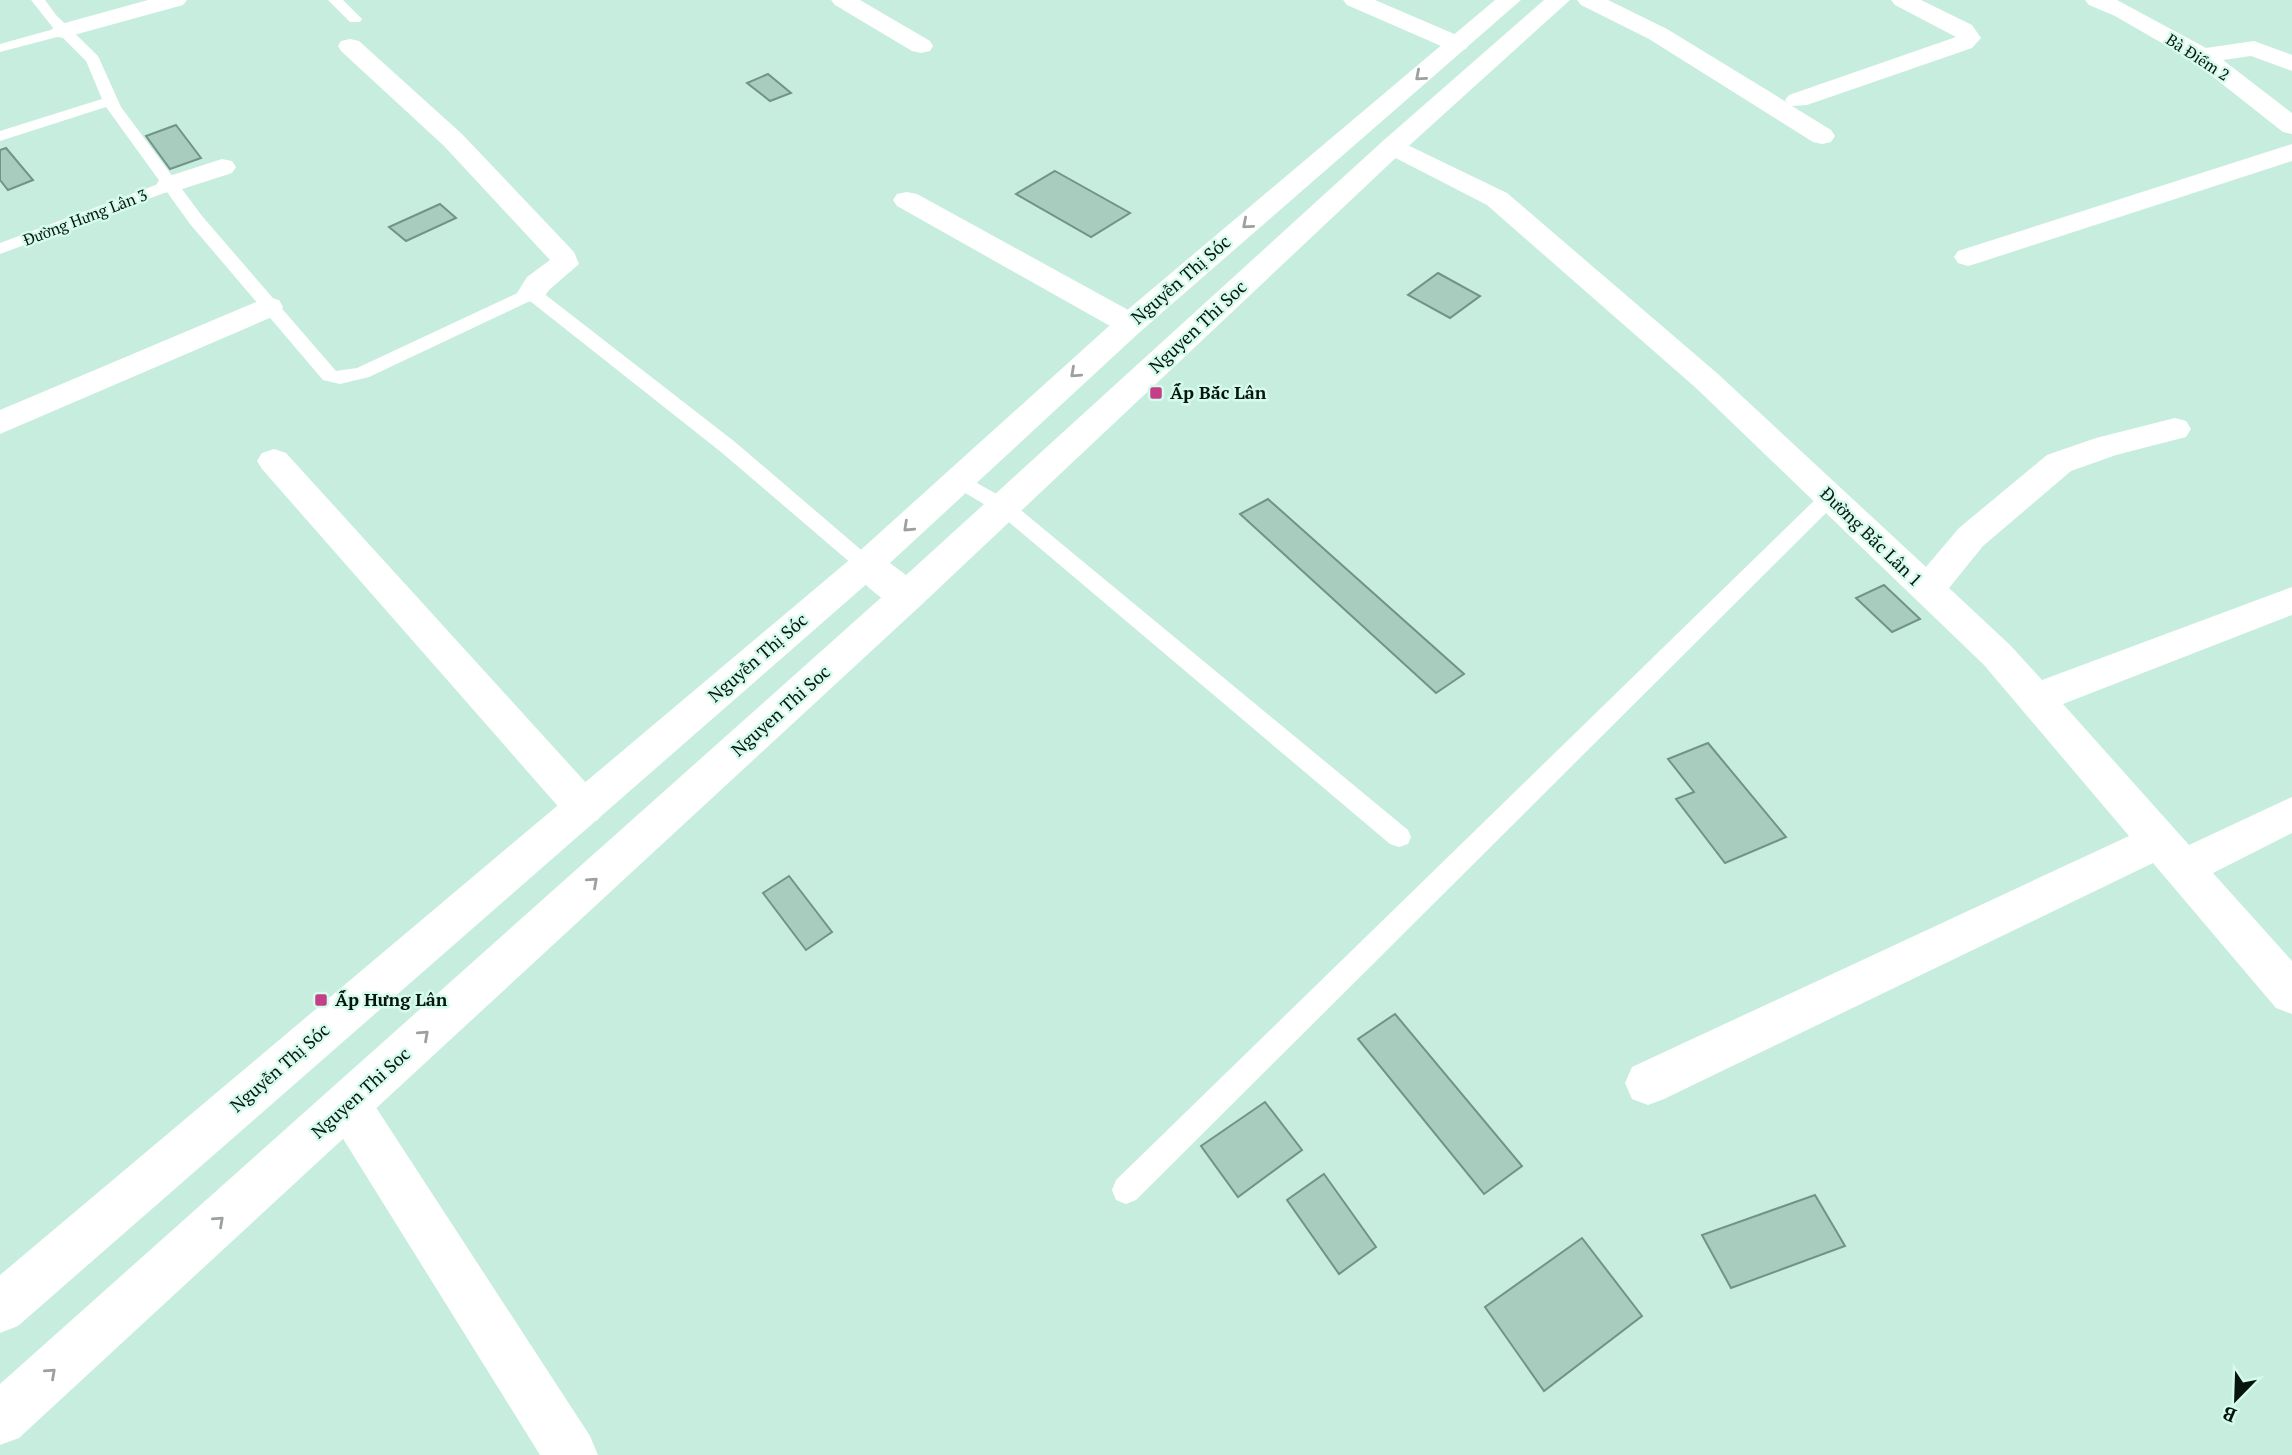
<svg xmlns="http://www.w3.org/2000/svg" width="2292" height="1455" viewBox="0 0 2292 1455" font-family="'PT Serif',serif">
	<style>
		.building { fill: #a8cdbf; stroke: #709487; stroke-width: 2 }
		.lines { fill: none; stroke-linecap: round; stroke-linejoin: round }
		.lane { fill: #fff; fill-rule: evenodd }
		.street { fill: #fff; fill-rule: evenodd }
		.secondary { fill: #fff; fill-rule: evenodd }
		.oneway { stroke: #9ca19f }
		.poi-dot { fill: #c34088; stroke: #d4fbec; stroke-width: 2.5 }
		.labels { text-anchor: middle; stroke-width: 5; stroke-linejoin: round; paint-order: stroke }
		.far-street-label { font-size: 16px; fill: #071510; stroke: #d4fbec }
		.street-label { font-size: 18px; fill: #071510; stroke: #d4fbec }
		.poi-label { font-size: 18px; font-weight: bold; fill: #071510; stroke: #d4fbec; text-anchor: start }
	</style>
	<rect width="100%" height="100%" fill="#c7eddf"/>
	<path class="building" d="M768 74 791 93 770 101 747 83Z
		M176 125 201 158 170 169 146 136Z
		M6 148 33 180 8 190 0 180V150Z
		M1055 171 1130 213 1091 237 1016 194Z
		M440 204 456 218 406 241 389 227Z
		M1438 273 1480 296 1450 318 1408 295Z
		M1268 499 1464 674 1436 693 1240 514Z
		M1884 585 1920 619 1892 632 1856 598Z
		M1708 743 1786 837 1725 863 1676 799 1694 792 1668 759Z
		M789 876 832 932 806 950 763 893Z
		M1395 1014 1522 1166 1484 1194 1358 1039Z
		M1265 1102 1302 1150 1238 1197 1201 1146Z
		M1324 1174 1376 1247 1339 1274 1287 1200Z
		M1815 1195 1845 1246 1731 1288 1702 1235Z
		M1582 1238 1642 1316 1544 1391 1485 1307Z"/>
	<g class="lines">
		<path class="lane" d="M31 0H45L56 15 98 56 121 107 202 216 336 371 357 368 526 289H538L735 442 873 560 876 565 873 570 866 573 859 570 721 452 530 301 369 377 340 384 323 380 190 224 167 192 0 254V243L161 183 106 107 0 141V131L102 99 86 61 61 36 0 52V44L54 29Z
			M328 0H343L362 19 360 22H350Z
			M959 473 1011 502 1408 830 1411 837 1408 844 1399 847 1390 844 997 512 952 485 949 480 952 475Z
			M1830 490 1837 492 1840 497 1837 502 1136 1200 1126 1204 1116 1200 1112 1190 1116 1180 1823 492Z"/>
		<path class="street" d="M148 0H187L183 5 63 38 54 36 51 31 54 26Z
			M831 0H860L930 41 933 46 930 51 921 53 912 51 835 5Z
			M1343 0H1375L1466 39 1469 44 1466 49 1457 51 1448 49 1347 5Z
			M1577 0H1608L1667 29 1788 103 1785 100 1789 95 1956 37 1895 5 1891 0H1921L1972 25 1981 38 1972 48 1807 105 1792 106 1831 130 1835 136 1831 142 1822 144 1813 142 1649 39 1581 5Z
			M2085 0H2117L2206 48 2254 41 2292 55V71L2251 56 2223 60 2292 113V134L2283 132 2193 61 2115 16 2089 5Z
			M350 39 359 41 462 134 574 252 579 264 549 290 542 300 532 302 522 300 517 293 527 277 550 260 444 146 341 51 338 46 341 41Z
			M1393 138 1507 193 1718 374 1926 567 1959 528 2047 455 2096 438 2175 418 2186 421 2191 429 2186 437 2116 455 2071 471 1983 546 1949 588 2010 645 2042 680 2292 587V615L2063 704 2189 845 2292 797V833L2213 873 2292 961V1014L2276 1008 2153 863 1664 1099 1648 1105 1632 1099 1625 1083 1632 1067 2129 836 1984 665 1696 388 1487 205 1384 152 1380 146 1384 140Z
			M2292 144V161L1978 263 1968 266 1958 263 1954 257 1958 251Z
			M222 159 232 161 236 167 232 173 170 193 160 191 156 185 160 179Z
			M907 192 917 194 1141 317 1145 324 1141 331 1130 334 1119 331 897 206 893 200 897 194Z
			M268 297 279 300 283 307 279 314 0 434V410Z
			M274 449 286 453 598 796 604 808 598 820 584 825 570 820 262 469 257 461 262 453Z
			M866 552C887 558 914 578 924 597L919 607C915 608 911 610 907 610 892 611 856 578 848 565L854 556Z
			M348 1082 364 1089 590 1436 598 1455H540L332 1121 325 1105 332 1089Z"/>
		<path class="secondary" d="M1495 0H1521L1141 331 878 574 18 1326 0 1333V1275L854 556 1119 317Z
			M1544 0H1570L1402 152 919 607 19 1438 0 1445V1384L893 587 1384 140Z"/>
	</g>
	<defs><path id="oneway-chevron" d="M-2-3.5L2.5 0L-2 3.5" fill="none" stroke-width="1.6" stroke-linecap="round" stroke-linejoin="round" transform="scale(1.75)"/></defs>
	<g class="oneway">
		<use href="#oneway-chevron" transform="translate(1420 76) rotate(139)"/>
		<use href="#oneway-chevron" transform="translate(1247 224) rotate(139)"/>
		<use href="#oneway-chevron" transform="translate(1075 373) rotate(138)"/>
		<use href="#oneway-chevron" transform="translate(908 527) rotate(137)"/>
		<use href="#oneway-chevron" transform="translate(593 882) rotate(-42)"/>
		<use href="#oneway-chevron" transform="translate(424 1035) rotate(-42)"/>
		<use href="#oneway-chevron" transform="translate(219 1221) rotate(-42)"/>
		<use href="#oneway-chevron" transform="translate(51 1373) rotate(-42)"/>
	</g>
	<g class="poi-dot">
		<rect x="1149" y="386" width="14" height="14" rx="3.5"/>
		<rect x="314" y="993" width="14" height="14" rx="3.5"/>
	</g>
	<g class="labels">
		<g class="far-street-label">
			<text transform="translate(2198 57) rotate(33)" y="6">Bà Điểm 2</text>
			<text transform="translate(85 217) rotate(-21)" y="6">Đường Hưng Lân 3</text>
		</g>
		<g class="street-label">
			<text transform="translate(1181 280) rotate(-41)" y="6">Nguyễn Thị Sóc</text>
			<text transform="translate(1198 327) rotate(-43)" y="6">Nguyen Thi Soc</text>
			<text transform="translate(1871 537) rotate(44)" y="6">Đường Bắc Lân 1</text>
			<text transform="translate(758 658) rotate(-41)" y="6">Nguyễn Thị Sóc</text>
			<text transform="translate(781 711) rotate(-42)" y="6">Nguyen Thi Soc</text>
			<text transform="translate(280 1068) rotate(-41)" y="6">Nguyễn Thị Sóc</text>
			<text transform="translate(361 1093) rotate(-42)" y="6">Nguyen Thi Soc</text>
		</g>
		<g class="poi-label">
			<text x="1170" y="399">Ấp Bắc Lân</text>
			<text x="335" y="1006">Ấp Hưng Lân</text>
		</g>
	</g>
	<g transform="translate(2236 1399) rotate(203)" stroke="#d4fbec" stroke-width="5" paint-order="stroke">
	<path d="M0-5L12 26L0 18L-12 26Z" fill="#071510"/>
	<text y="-10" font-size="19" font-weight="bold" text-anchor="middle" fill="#071510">B</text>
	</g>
</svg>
